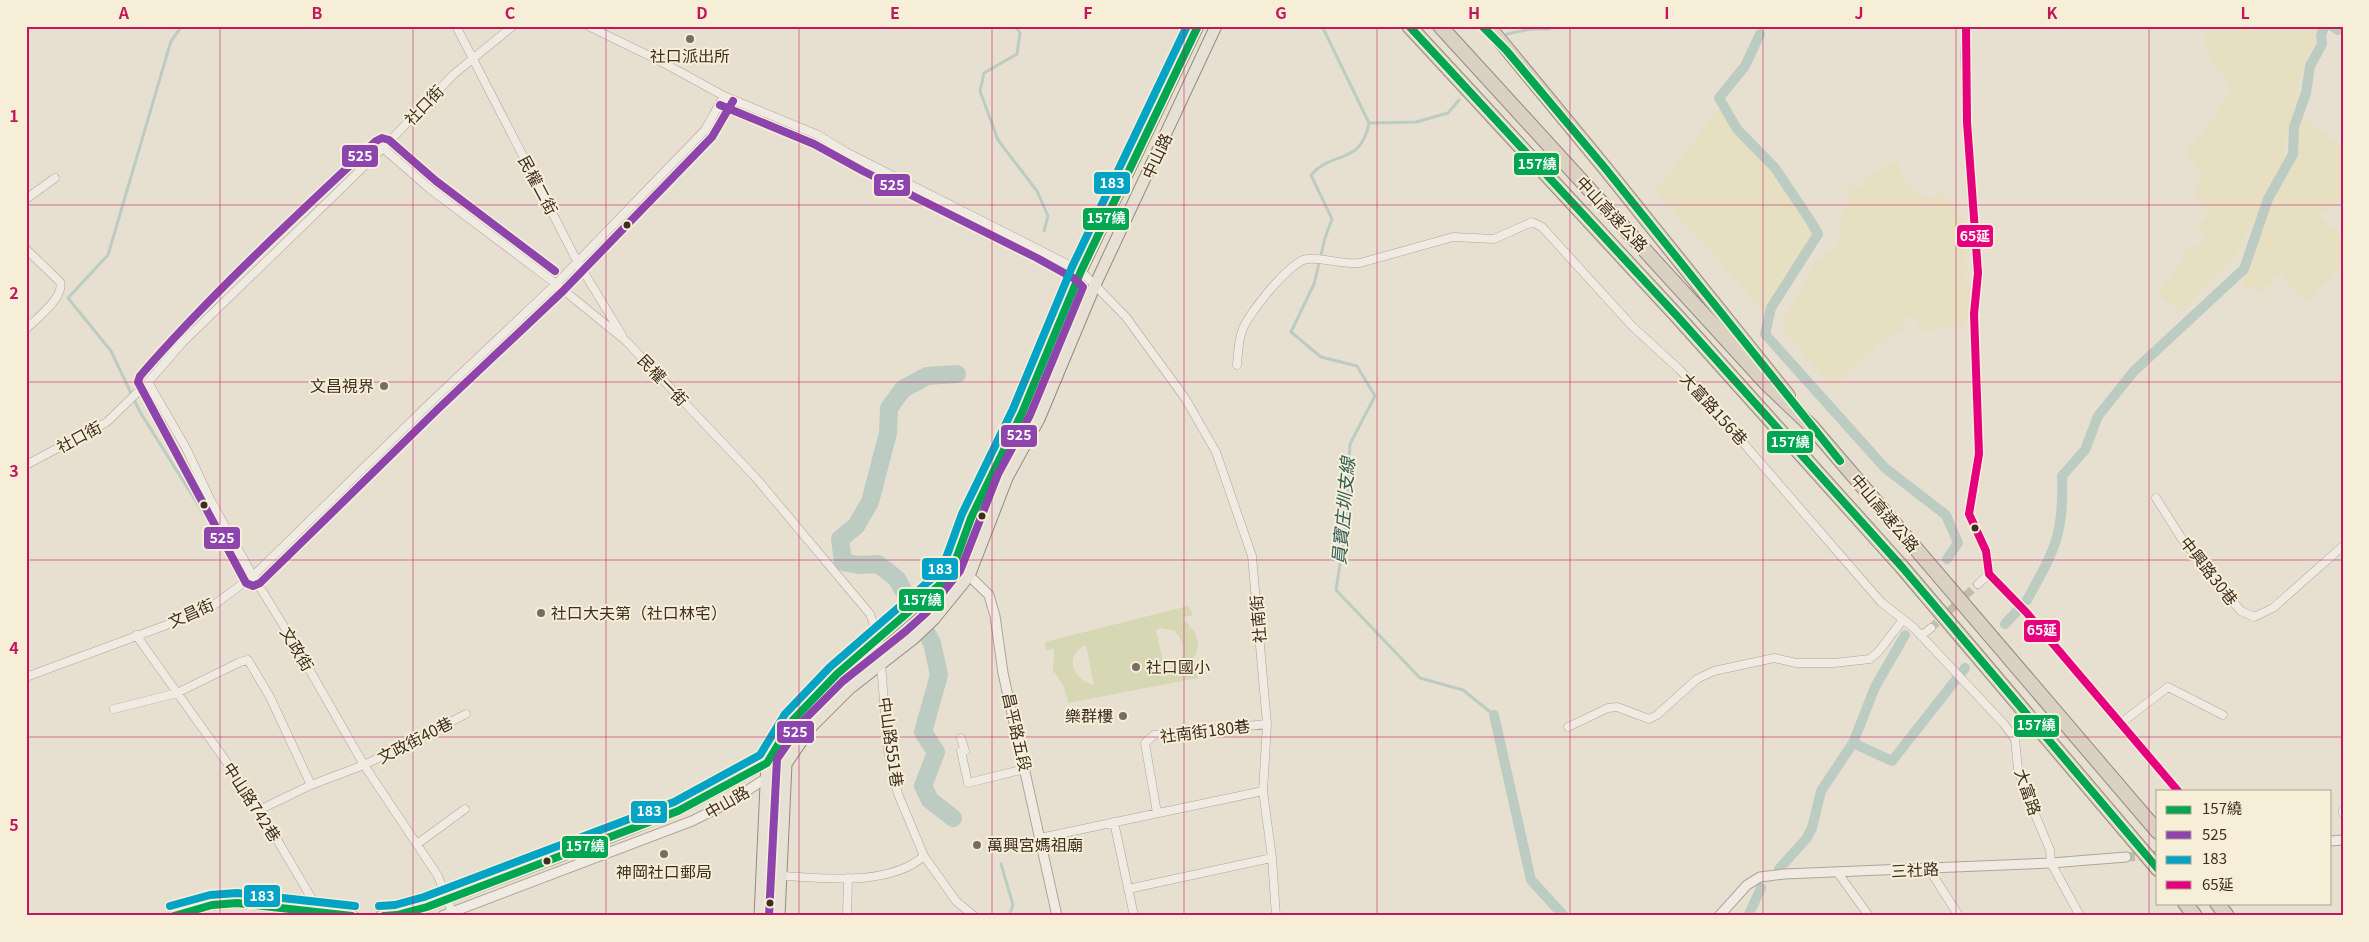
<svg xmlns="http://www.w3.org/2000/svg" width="2369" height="942" viewBox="0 0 2369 942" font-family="Georgia,'Noto Sans TC',serif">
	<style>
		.farmland { fill: #e6dfc2 }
		.green { fill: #d6d7b3; fill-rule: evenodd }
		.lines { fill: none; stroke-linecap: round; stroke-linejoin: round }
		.stream { stroke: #bcccc2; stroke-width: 3 }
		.canal { stroke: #bcccc2; stroke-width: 10 }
		.river { stroke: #bcccc2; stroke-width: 18 }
		.minor-tunnel { stroke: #c5bcae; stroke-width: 8; stroke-dasharray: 8 4; stroke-linecap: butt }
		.tertiary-tunnel { stroke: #c5bcae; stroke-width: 9; stroke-dasharray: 9 4.5; stroke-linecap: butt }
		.minor-casing { stroke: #ada599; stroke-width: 9 }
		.tertiary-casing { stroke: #ada599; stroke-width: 11 }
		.primary-casing { stroke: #928b80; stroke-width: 13 }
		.motorway-casing { stroke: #928b80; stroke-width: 16 }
		.minor { stroke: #efebe3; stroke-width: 8 }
		.tertiary { stroke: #efebe3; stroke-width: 9 }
		.primary { stroke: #e6e1d4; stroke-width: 11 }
		.motorway { stroke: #dad1c2; stroke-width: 14 }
		.bus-1-casing { stroke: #f7eed8; stroke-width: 11 }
		.bus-2-casing { stroke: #f7eed8; stroke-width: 11 }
		.bus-3-casing { stroke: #f7eed8; stroke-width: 11 }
		.bus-4-casing { stroke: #f7eed8; stroke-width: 11 }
		.bus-1 { stroke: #00a651; stroke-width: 8 }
		.bus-2 { stroke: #8e44ad; stroke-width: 8 }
		.bus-3 { stroke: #03a3c5; stroke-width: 8 }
		.bus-4 { stroke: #e5007d; stroke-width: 8 }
		.grid { fill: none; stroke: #c2185b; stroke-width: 1; stroke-opacity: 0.55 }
		.poi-dot { fill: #786c5e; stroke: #f7eed8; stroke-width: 2 }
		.bus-dot { fill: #3d2e20; stroke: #f7eed8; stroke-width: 2 }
		.labels { text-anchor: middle; stroke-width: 4; stroke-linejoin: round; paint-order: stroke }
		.poi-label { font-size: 16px; fill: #3d2e20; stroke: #f7eed8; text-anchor: start }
		.street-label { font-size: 16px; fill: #3d2e20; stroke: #f7eed8 }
		.water-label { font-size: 18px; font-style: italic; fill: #2f5d5a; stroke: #f7eed8 }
		.line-badge { stroke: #f7eed8; stroke-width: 2 }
		.badge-label { font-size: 14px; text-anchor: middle; font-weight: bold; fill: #fff }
		.neatline { fill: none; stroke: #c2185b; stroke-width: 2 }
		.grid-label { font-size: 16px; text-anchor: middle; font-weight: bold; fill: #c2185b }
	</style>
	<rect width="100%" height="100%" fill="#e7e0d1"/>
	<path class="farmland" d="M2205 26H2320L2301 74 2292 119 2287 132 2285 157 2237 254 2180 312 2163 299 2158 291 2179 265 2189 244 2197 247 2207 240 2197 227 2211 213 2193 195 2197 189 2196 185 2200 180 2201 170 2183 152 2207 128 2232 88 2212 62 2205 44Z
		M1718 109 1732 123 1737 136 1778 179 1790 199 1814 227 1816 233V243L1773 313 1766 314 1656 191Z
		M2305 120 2320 129 2343 148V198L2320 217 2343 237V265L2307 302 2280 273 2258 294 2241 283 2247 272 2252 249 2257 250 2263 220 2295 156 2294 137 2297 126 2300 121Z
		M1895 161 1900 165 1902 179 1928 200 1940 192 1954 204 1957 213 1963 220 1967 266 1965 279 1971 280 1967 320 1961 327 1920 331 1913 314 1906 317 1902 331 1887 336 1834 388 1783 332 1784 318 1815 263 1829 251 1839 246 1840 219 1848 202V188H1861L1865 177Z"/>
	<path class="green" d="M1188 606 1193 615 1182 618C1197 633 1204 641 1192 662H1196L1198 678 1068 703 1064 687 1053 670 1054 649 1046 650 1045 642ZM1160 628 1175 631C1188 646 1186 665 1165 670L1156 630ZM1086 645 1094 685H1093C1073 679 1063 655 1086 645Z"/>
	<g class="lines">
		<path class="stream" d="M182 26 171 41 108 255 68 298 111 351 140 412 209 522
			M1015 26 1020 33 1017 54 984 73 980 91 998 140 1037 191 1048 216 1044 231
			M1322 26 1369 123C1361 166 1332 150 1311 175L1332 219 1325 238 1314 284 1291 332 1321 357 1357 366 1375 396 1350 444 1346 525 1336 590 1420 678 1463 690 1494 715
			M1507 34 1531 29H1548L1556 26
			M1369 123 1416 122 1448 113 1459 100
			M1001 864 1013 905 1009 916"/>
		<path class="canal" d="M2332 26 2338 30 2343 27
			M1760 34 1745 66 1719 98 1737 129 1775 168 1810 220 1818 234 1771 308 1765 334 1885 468 1946 515 1958 543 1947 559
			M2027 600C2055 549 2064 535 2062 476L2085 450 2098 416 2134 371 2244 269 2268 199 2293 154 2294 127 2306 93 2310 66 2322 44 2321 36 2324 26
			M2005 624 2017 611
			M1494 715 1531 880 1564 916
			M1853 743 1892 761 1965 668
			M1779 869 1806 839 1812 828 1821 791 1853 743 1875 687 1905 635
			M1748 916 1761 888"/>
		<path class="river" d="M953 818 930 800 923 786 936 752 923 732 939 675 932 643 897 579 878 564 859 565 843 562 840 539 856 526 870 502 888 433 889 408 903 389 927 376 957 374"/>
		<path class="minor-tunnel" d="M1931 628 1978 584"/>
		<path class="tertiary-tunnel" d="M2126 857 2158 855"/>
		<defs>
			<path id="minor" d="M456 26 577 261 622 335
				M588 26 660 61 724 96 818 135 846 152 1081 271 1126 317 1185 398 1216 452 1252 556 1267 724 1263 791 1040 838
				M1966 26 1965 56 1967 122 1978 273 1974 314 1979 454 1969 514 1986 551 1989 574 2026 612
				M383 148 430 189 556 284 626 341 756 478 870 614 879 639 888 751 898 794 924 856 956 901 974 916
				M26 199 55 178
				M26 249 60 282C65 297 36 319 26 329
				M1237 365C1238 355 1238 342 1242 331 1247 315 1290 261 1307 259 1322 257 1342 265 1360 263L1453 237 1494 239 1532 222 1542 227 1633 327 1680 370 1881 602 1914 628 2004 724 2015 739 2018 769 2026 793 2050 850 2051 863 2080 916
				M148 382 186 448 210 499 253 576 293 641 364 765 438 876 452 912
				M26 465 107 422 148 382 183 342 383 148 454 74 513 26
				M2156 498 2182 539 2225 593 2241 611 2254 617 2273 608 2343 546
				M1978 584 1989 574
				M136 635 255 802 319 911V916
				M1921 636 1931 628
				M26 677 207 610 253 576 431 402 556 284 705 130 724 96
				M114 709 177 693 240 662 248 660 270 697 311 785
				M2121 723 2168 687 2223 715
				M1568 727 1608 708 1617 707 1649 719 1657 715 1697 679 1714 671 1774 658 1796 663H1834L1870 659 1879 651 1902 621
				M961 738 965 751H961L968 783 1025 769
				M1263 791 1272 858 1276 916
				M259 810 311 785 364 765 466 714
				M2343 810V813
				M1157 813 1145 743 1154 735 1267 724
				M1114 822 1134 916
				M417 844 465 809
				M1929 869 1959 916
				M1838 873 1869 916
				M763 875C810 876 885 890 924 856
				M1128 889 1272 858
				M847 916 848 878"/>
			<path id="tertiary" d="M955 562 989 595 995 616 1003 673 1057 916
				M2330 841 2343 840
				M173 916 212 905 237 903 354 916
				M380 916 397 915 427 907 603 841 678 811 767 763
				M442 916 692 821 728 803 768 777
				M1719 916 1747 885 1760 877 1784 874 2051 863 2126 857"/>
			<path id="primary" d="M768 777 786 764 811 727 849 689 913 639 934 619 969 576 1007 478 1039 419 1095 285 1216 26
				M760 916 767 763 793 720 814 698 837 674 944 581 955 562 971 518 1022 413 1081 271 1198 26
				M779 916 786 764 782 761"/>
			<path id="motorway" d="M1409 26 1677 316 1902 567 2158 869
				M1440 26 1766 383 1811 426 2158 832
				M1488 26 1605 168 1788 396
				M2185 903 2195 916
				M2217 903 2227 916"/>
		</defs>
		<use href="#minor" class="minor-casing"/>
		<use href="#tertiary" class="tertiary-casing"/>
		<use href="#primary" class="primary-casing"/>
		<use href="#motorway" class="motorway-casing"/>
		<use href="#minor" class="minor"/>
		<use href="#tertiary" class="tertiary"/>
		<use href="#primary" class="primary"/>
		<use href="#motorway" class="motorway"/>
		<defs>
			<path id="bus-1" d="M1409 26 1677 316 1902 567 2158 869
				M1482 26 1506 50 1605 168 1840 461
				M174 916 212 905 237 903 352 916
				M384 916 397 915 427 907 678 811 767 763 793 720 837 674 944 581 955 562 971 518 1022 413 1081 271 1198 26"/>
			<path id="bus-2" d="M720 105 814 144 863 171 1037 258 1075 279 1083 287 1030 415 998 474 960 571 927 612 906 631 843 681 804 720 777 759 769 916
				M555 271 436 181 389 140 382 138 376 141C295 217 213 292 140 376L138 382 246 583 253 586 260 583 438 409 563 291 712 137 733 101"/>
			<path id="bus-3" d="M170 906 210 895 237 893 355 906
				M379 906 395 905 424 897 674 802 760 755 785 714 830 667 936 575 946 558 962 514 1013 409 1072 267 1187 26"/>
			<path id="bus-4" d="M1966 26 1967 122 1978 273 1974 314 1979 454 1969 514 1986 551 1989 574 2026 612 2178 791"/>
		</defs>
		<use href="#bus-1" class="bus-1-casing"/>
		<use href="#bus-2" class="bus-2-casing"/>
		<use href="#bus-3" class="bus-3-casing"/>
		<use href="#bus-4" class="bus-4-casing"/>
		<use href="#bus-1" class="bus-1"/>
		<use href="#bus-2" class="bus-2"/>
		<use href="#bus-3" class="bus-3"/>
		<use href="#bus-4" class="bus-4"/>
	</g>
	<path class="grid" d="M220 26V916M413 26V916M606 26V916M799 26V916M992 26V916M1184 26V916M1377 26V916M1570 26V916M1763 26V916M1956 26V916M2149 26V916M26 205H2343M26 382H2343M26 560H2343M26 737H2343"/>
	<g class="poi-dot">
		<circle cx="690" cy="39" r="5"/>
		<circle cx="384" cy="386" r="5"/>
		<circle cx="541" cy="613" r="5"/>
		<circle cx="1136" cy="667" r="5"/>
		<circle cx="1123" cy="716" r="5"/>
		<circle cx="977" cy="845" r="5"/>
		<circle cx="664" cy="854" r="5"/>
	</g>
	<g class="bus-dot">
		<circle cx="627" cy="225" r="4.5"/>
		<circle cx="204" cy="505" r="4.5"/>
		<circle cx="982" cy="516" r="4.5"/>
		<circle cx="1975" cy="528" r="4.5"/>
		<circle cx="547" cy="861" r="4.5"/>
		<circle cx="770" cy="903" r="4.5"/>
	</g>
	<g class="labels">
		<g class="poi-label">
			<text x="690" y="62" text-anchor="middle">社口派出所</text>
			<text x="374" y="392" text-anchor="end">文昌視界</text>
			<text x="551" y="619">社口大夫第（社口林宅）</text>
			<text x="1146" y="673">社口國小</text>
			<text x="1113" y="722" text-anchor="end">樂群樓</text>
			<text x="987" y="851">萬興宮媽祖廟</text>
			<text x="664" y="878" text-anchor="middle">神岡社口郵局</text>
		</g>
		<g class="street-label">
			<text transform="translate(424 105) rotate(-46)" y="6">社口街</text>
			<text transform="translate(1157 156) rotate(-65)" y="6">中山路</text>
			<text transform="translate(538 185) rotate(62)" y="6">民權二街</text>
			<text transform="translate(1612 214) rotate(47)" y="6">中山高速公路</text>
			<text transform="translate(663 380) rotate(46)" y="6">民權一街</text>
			<text transform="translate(1714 409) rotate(48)" y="6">大富路156巷</text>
			<text transform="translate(79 437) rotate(-28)" y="6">社口街</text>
			<text transform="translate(1885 513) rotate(50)" y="6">中山高速公路</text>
			<text transform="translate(2209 571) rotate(52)" y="6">中興路30巷</text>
			<text transform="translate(191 613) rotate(-24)" y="6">文昌街</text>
			<text transform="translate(1258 619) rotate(-95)" y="6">社南街</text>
			<text transform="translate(297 649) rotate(59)" y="6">文政街</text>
			<text transform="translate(1205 731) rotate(-7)" y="6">社南街180巷</text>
			<text transform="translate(1017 732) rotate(77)" y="6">昌平路五段</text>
			<text transform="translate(415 740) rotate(-27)" y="6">文政街40巷</text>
			<text transform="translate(891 742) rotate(82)" y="6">中山路551巷</text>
			<text transform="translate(2028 792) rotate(71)" y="6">大富路</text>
			<text transform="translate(252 802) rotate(57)" y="6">中山路742巷</text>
			<text transform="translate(727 802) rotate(-30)" y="6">中山路</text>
			<text transform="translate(1915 870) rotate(-3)" y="6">三社路</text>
		</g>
		<g class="water-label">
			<text transform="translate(1344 511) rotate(-85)" y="6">員寶庄圳支線</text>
		</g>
	</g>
	<g class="line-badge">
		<rect x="341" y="144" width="38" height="24" rx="5" fill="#8e44ad"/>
		<rect x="1513" y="152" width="47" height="24" rx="5" fill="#00a651"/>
		<rect x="1093" y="171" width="38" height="24" rx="5" fill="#03a3c5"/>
		<rect x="873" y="173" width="38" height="24" rx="5" fill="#8e44ad"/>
		<rect x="1082" y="207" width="48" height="24" rx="5" fill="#00a651"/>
		<rect x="1956" y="224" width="38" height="24" rx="5" fill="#e5007d"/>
		<rect x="1000" y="424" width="38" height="24" rx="5" fill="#8e44ad"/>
		<rect x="1766" y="430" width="48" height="24" rx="5" fill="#00a651"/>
		<rect x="203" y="526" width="38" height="24" rx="5" fill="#8e44ad"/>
		<rect x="921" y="557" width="38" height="24" rx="5" fill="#03a3c5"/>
		<rect x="898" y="588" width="47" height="24" rx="5" fill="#00a651"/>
		<rect x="2023" y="619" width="38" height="24" rx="5" fill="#e5007d"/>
		<rect x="2013" y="714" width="47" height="24" rx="5" fill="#00a651"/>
		<rect x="776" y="720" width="39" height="24" rx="5" fill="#8e44ad"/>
		<rect x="630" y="800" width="38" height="24" rx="5" fill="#03a3c5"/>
		<rect x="561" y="835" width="48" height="24" rx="5" fill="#00a651"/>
		<rect x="243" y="884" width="38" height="24" rx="5" fill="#03a3c5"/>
	</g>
	<g class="badge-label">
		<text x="360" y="161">525</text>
		<text x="1537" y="169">157繞</text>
		<text x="1112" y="188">183</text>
		<text x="892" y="190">525</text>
		<text x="1106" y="223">157繞</text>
		<text x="1975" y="241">65延</text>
		<text x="1019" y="440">525</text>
		<text x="1790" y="447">157繞</text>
		<text x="222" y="543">525</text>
		<text x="940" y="574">183</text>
		<text x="922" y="605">157繞</text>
		<text x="2042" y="635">65延</text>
		<text x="2036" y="730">157繞</text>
		<text x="795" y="737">525</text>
		<text x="649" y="816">183</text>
		<text x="585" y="851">157繞</text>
		<text x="262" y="901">183</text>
	</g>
	<rect width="2369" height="942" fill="none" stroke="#f7eed8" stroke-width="55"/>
	<rect x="2156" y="790" width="175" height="115" fill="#f7eed8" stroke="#ada18e"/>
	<rect x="2166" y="806" width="25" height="8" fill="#00a651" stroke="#ada18e"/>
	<text x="2202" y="814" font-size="15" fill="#3d2e20">157繞</text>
	<rect x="2166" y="831" width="25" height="8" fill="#8e44ad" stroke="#ada18e"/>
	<text x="2202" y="840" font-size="15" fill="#3d2e20">525</text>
	<rect x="2166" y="856" width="25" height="8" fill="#03a3c5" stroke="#ada18e"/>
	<text x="2202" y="864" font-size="15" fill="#3d2e20">183</text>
	<rect x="2166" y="881" width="25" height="8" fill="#e5007d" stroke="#ada18e"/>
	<text x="2202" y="890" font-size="15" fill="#3d2e20">65延</text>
	<rect x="28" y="28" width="2314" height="886" class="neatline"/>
	<g class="grid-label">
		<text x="124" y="19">A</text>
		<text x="317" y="19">B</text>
		<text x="510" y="19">C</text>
		<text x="702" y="19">D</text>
		<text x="895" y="19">E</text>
		<text x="1088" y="19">F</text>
		<text x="1281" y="19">G</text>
		<text x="1474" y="19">H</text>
		<text x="1667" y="19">I</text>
		<text x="1859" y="19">J</text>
		<text x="2052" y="19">K</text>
		<text x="2245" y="19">L</text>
		<text x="14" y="122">1</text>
		<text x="14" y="299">2</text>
		<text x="14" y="477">3</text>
		<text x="14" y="654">4</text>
		<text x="14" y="831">5</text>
	</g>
</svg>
